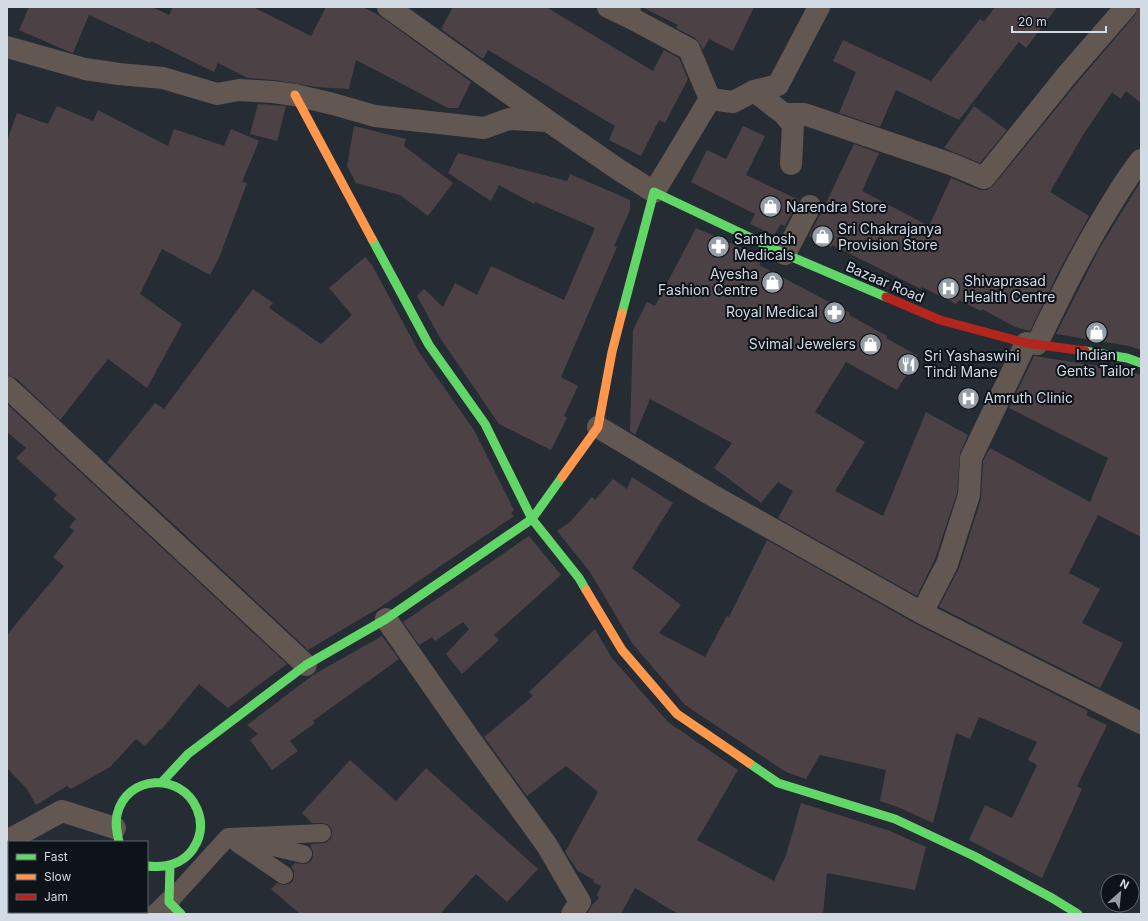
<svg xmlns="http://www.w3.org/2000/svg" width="1148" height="921" viewBox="0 0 1148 921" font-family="Inter,sans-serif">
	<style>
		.building { fill: #4c4246 }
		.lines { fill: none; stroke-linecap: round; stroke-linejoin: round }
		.lane { stroke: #635751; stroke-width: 18 }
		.street { stroke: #635751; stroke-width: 22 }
		.fast { stroke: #63d668; stroke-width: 9 }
		.slow { stroke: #ff974d; stroke-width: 9 }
		.jam { stroke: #b3261e; stroke-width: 9 }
		.labels { text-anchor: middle; stroke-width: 4; stroke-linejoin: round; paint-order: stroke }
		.poi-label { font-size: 14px; fill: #d2dae4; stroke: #0e131a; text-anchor: start }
		.street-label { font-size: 14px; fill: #d2dae4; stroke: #0e131a }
	</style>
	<rect width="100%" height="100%" fill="#252c34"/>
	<path class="building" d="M29 7H152L169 15 173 7H253L311 36 326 7H363L380 16 471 82 458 108H448L356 60 349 89 316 87 275 80 248 78 218 63 214 72 151 41 150 43 89 15 73 53 65 50 19 30Z
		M453 7H546L653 71 664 50 679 58 688 79 665 123 659 120 641 156 609 140 615 126 488 50 483 59 441 29Z
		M642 7H754L733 51 709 39 703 50 700 44 695 38 676 28 678 25Z
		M995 7H1057L1026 48 1019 42 959 120 896 90 880 127 839 113 856 72 833 61 843 40 931 81 980 19 984 22Z
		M1138 7H1141V103L1126 91 1121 99 1112 92 1083 135 1050 192 1089 216 1059 271 1030 331 1015 327 982 309 981 311 959 300 956 304 922 287 921 289 832 245 831 247 809 236 826 203 854 144 879 153 862 191 929 226 951 178 980 190H987L993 186 1077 83 1135 15Z
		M258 104 286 106 277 141 250 134Z
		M57 106 93 121 98 110 168 146 174 129 224 146 231 129 259 141 242 182 247 183 219 258 210 275 162 249 140 294 182 324 147 388 108 359 60 420 16 378 7 375V141L17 113 48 124Z
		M974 106 1007 130 980 163 944 148Z
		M354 126 406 139 404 146 453 183 428 216 400 195 356 183 347 166Z
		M743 126 765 136 746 175 799 200 785 226 781 224 774 235 750 224 755 214 691 182 707 150 726 159Z
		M458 153 567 181 570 174 630 200V210L614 246 617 247 561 377 578 386 564 416 567 418 551 450 499 424 440 338 417 296 424 289 443 307 455 283 477 295 491 266 564 300 595 228 535 202 534 204 499 185 491 201 448 173Z
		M1141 181V350L1129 346 1056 334 1099 249Z
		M696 228 763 257 759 265 850 313 849 315 887 336 886 338 918 356 897 390 846 362 815 412 865 442 835 491 883 516 926 412 968 435 960 453 957 493 935 559 917 596 778 518 793 491 778 482 761 503 714 468 732 443 650 399 635 435 630 431 633 330 647 302 655 306Z
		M365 257 372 265 419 352 474 430 514 510 511 513 514 516 379 608 308 650 107 462 155 403 164 409 253 289 273 303 269 308 321 344 352 315 329 288Z
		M1034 356 1124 370 1141 375V537L1098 515 1069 573 1100 589 1082 623 1123 643 1100 688 939 607 959 568 981 499 983 461 990 448 1090 502 1108 458 1009 408Z
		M7 404 287 664 228 708 199 684 161 730 160 729 145 746 136 739 110 767 71 789 67 786 36 805 27 789 7 768V635L64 566 53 557 74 531 69 527 76 519 53 499 57 495 16 458 26 448 7 432Z
		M632 477 673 503 632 568 681 605 659 633 705 657 727 616 729 617 767 540 916 624 1088 711 1086 715 1107 725 1077 786 1082 789 1042 878 969 840 985 805 1012 818 1037 765 1028 760 1037 742 979 717 970 739 956 733 933 823 900 808 880 801 886 770 820 755 806 779 786 772 685 705 632 643 590 572 557 531 570 522 592 497 595 500 613 479 627 489Z
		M529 536 561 575 494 635 499 640 462 674 446 654 469 629 463 622 435 641 432 637 419 645 403 622Z
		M595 629 612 658 668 722 738 770 697 840 774 881 786 855 801 803 890 831 926 847 915 890 827 873 823 914H678L635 888 621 914H587L592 905 599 898 597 895 601 886 593 882 594 880 578 871 565 852 598 792 566 766 527 796 484 737 533 696 529 692Z
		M382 636 399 659 313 721 315 723 290 741 298 751 272 770 250 740 258 734 247 725 313 675Z
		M350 760 396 801 426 768 538 869 507 902 476 874 440 914H300L271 889 277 883 283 885 289 884 293 881 294 876V871L291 867 295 863 306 864 311 861 313 856V851L310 846 312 844 323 843 327 842 331 838 332 832 331 828 327 824 322 823H312L302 813Z"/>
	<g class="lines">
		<path class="lane" d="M252 842 303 854
			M237 843 284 875
			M169 902 228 837 322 833"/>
		<path class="street" d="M388 7 548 121
			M608 7 631 18
			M629 7 631 18 689 49 710 99
			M7 47 85 69 119 74 163 78 217 94 239 90 273 92 295 95 333 104 375 116 484 128 509 119 548 121 619 170 654 192 710 99 733 102 754 91 778 85 819 7
			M754 91 784 114 793 125 791 164
			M784 114H804L951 164 984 178 1067 75 1126 7
			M785 254 810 206
			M1037 344C1059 299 1081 253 1107 211 1118 193 1128 176 1141 160
			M7 387 306 665
			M598 427 710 494 922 613 947 564 969 495 971 458 1026 343
			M922 613 1141 723
			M386 619 467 735 546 844 580 902 572 914
			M7 841 62 811 115 828
			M157 914 169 902"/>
		<path class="fast" d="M372 239 429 345 485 424 532 519 579 578 586 590
			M622 313 654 192 785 254 886 297
			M1085 351 1127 358 1141 363
			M749 763 778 783 895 819 974 856 1052 898 1078 914
			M162 782 188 754 306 665 386 619 532 519 562 477
			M119 842C117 833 115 824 117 815 126 774 182 772 197 809 203 823 201 837 193 849 182 865 165 868 147 866
			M170 866 169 902 181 914"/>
		<path class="slow" d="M295 95 372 239
			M562 477 598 427 612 352 622 313
			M586 590 622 650 677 714 749 763"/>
		<path class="jam" d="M886 297 940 320 1026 343 1085 351"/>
	</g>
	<defs>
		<symbol id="shop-disc" viewBox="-11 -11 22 22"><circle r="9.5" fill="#959da6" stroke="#0e131a"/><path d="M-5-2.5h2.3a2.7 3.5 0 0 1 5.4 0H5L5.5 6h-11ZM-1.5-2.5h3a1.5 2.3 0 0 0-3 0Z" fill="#fff"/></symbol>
		<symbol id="pharmacy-disc" viewBox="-11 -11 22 22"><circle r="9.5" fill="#959da6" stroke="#0e131a"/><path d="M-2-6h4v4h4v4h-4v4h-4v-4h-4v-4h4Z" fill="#fff"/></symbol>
		<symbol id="hospital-disc" viewBox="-11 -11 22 22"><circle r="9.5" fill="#959da6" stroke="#0e131a"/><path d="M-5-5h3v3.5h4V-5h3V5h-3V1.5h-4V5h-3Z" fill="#fff"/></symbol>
		<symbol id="restaurant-disc" viewBox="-11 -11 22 22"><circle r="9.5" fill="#959da6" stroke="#0e131a"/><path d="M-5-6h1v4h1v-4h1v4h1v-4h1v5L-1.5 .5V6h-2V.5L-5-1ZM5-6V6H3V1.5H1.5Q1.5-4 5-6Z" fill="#fff"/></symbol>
	</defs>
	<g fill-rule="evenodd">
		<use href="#shop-disc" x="758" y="194" width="25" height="25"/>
		<use href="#shop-disc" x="810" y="224" width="25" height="25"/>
		<use href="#pharmacy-disc" x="706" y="234" width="25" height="25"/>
		<use href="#shop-disc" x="760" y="270" width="25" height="25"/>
		<use href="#hospital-disc" x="936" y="276" width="25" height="25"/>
		<use href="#pharmacy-disc" x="822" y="300" width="25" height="25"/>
		<use href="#shop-disc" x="1084" y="320" width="25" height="25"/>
		<use href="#shop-disc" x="858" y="332" width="25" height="25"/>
		<use href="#restaurant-disc" x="896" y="352" width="25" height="25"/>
		<use href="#hospital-disc" x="956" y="386" width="25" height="25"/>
	</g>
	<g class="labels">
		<g class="poi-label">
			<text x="786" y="212">Narendra Store</text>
			<text x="838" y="234">Sri Chakrajanya<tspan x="838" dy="16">Provision Store</tspan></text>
			<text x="734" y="244">Santhosh<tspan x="734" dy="16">Medicals</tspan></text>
			<text x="758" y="279" text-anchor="end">Ayesha<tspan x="758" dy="16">Fashion Centre</tspan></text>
			<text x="964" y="286">Shivaprasad<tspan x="964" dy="16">Health Centre</tspan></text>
			<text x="818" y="317" text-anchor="end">Royal Medical</text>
			<text x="856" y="349" text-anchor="end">Svimal Jewelers</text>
			<text x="1096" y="360" text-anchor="middle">Indian<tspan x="1096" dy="16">Gents Tailor</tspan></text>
			<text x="924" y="361">Sri Yashaswini<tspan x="924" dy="16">Tindi Mane</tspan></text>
			<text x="984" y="403">Amruth Clinic</text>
		</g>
		<g class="street-label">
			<text transform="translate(885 282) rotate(23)" y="5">Bazaar Road</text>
		</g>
	</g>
	<rect width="1148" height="921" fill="none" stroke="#d2dae4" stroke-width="16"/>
	<rect x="8" y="841" width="140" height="72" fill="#0e131a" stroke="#5c636b"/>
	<rect x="16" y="854" width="20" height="6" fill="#63d668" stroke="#5c636b"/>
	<text x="44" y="861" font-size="12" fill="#d2dae4">Fast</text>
	<rect x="16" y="874" width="20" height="6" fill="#ff974d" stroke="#5c636b"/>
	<text x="44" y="881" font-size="12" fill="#d2dae4">Slow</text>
	<rect x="16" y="894" width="20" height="6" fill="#b3261e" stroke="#5c636b"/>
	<text x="44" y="901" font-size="12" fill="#d2dae4">Jam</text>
	<g transform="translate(1120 893) rotate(27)"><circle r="19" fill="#0e131a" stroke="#5c636b"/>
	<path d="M0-3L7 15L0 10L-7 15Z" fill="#959da6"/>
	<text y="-6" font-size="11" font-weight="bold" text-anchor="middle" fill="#d2dae4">N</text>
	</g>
	<path d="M1012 26v6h94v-6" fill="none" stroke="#d2dae4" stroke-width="2"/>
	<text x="1018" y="26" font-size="12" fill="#d2dae4" stroke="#0e131a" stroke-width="3" paint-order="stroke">20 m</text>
</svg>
